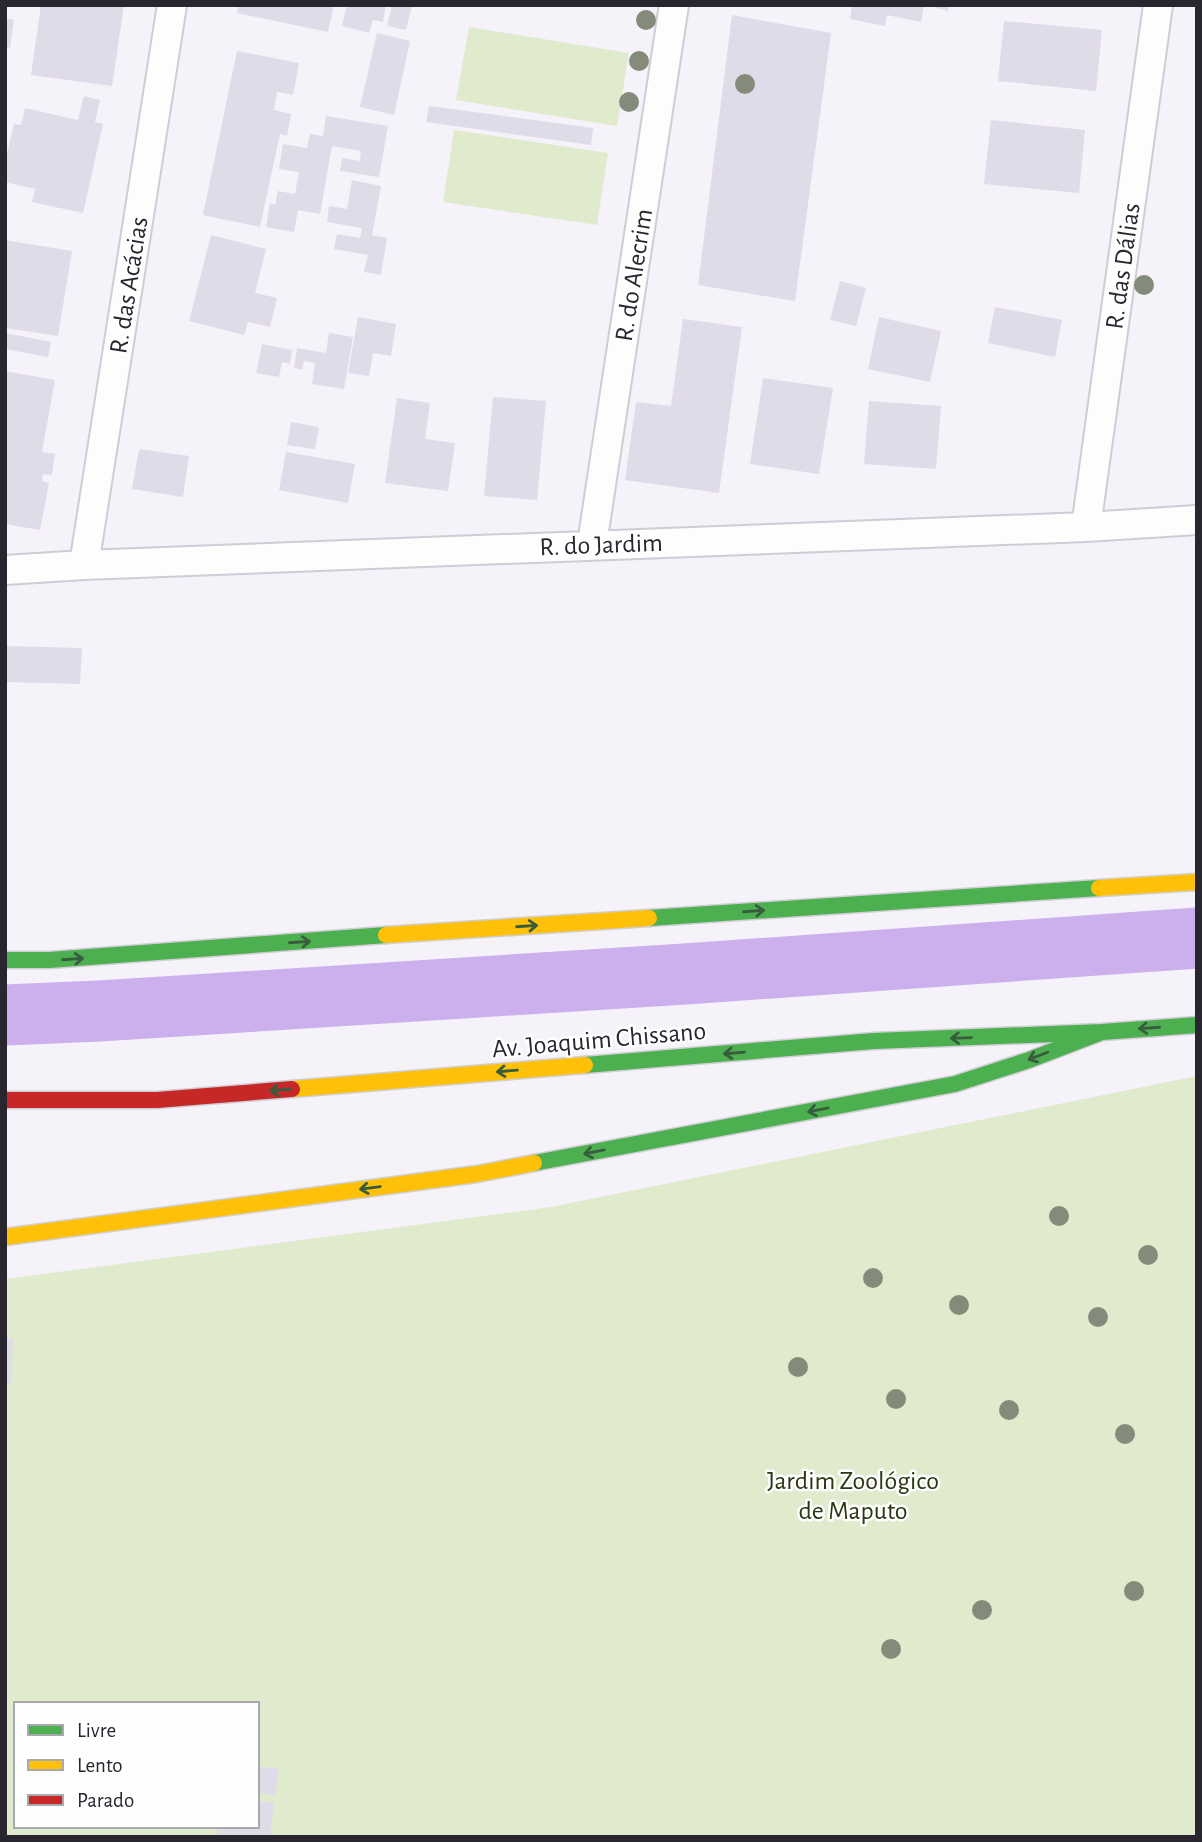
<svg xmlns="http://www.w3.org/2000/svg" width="1202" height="1842" viewBox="0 0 1202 1842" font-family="'Alegreya Sans',sans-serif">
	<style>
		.green { fill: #e0ebcd; fill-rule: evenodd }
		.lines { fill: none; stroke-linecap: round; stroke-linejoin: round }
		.river { stroke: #cbb0ed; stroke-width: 61 }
		.building { fill: #e0dbe8 }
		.street-casing { stroke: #d0ccd5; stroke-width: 32 }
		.fast-casing { stroke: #d0cfd4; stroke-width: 19 }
		.slow-casing { stroke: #d0cfd4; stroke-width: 19 }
		.jam-casing { stroke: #d0cfd4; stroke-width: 19 }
		.street { stroke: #fefdfe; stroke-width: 28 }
		.fast { stroke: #4caf50; stroke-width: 16 }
		.slow { stroke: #ffc107; stroke-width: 16 }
		.jam { stroke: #c62828; stroke-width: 16 }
		.tree { fill: #858b7a }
		.oneway { stroke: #385d3d }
		.labels { text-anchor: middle; stroke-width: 5; stroke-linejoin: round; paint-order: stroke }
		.street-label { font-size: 26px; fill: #2a2630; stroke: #fefefe }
		.park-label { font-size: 26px; fill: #2a3711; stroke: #fefefe }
	</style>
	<rect width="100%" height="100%" fill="#f5f2fa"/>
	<path class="green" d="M469 27 629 53 617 126 456 100Z
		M454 130 608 153 597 225 443 202Z
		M1197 1076V1837H5V1279L551 1207ZM16 1704H257V1826H16Z"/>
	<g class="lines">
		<path class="river" d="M5 1015 99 1011 685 974 1197 938"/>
	</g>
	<path class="building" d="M41 5H124L112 86 31 75Z
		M239 5H334L328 32 237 13Z
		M347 5H386L383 22 373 20 369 33 342 26Z
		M392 5H412L406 30 387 26Z
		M852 5H924L921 22 887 15 885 26 850 19Z
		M926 5H949L948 11Z
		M732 15 831 33 795 301 698 285Z
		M5 18 14 20 10 48 5 47Z
		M1004 21 1102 30 1096 91 998 81Z
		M377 33 410 41 394 115 360 107Z
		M237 51 299 63 293 95 277 92 274 110 291 114 287 136 280 134 260 227 203 215Z
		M84 96 100 100 95 122 103 124 83 213 32 202 35 189 5 182V162L14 124 21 125 25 108 78 120Z
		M429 106 593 128 591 145 426 122Z
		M326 116 388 126 379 177 340 171 342 158 360 161 361 151 332 146 320 214 298 210 294 232 266 227 270 203 275 205 278 191 295 194 299 172 279 169 283 144 307 148 310 134 323 136Z
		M991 120 1085 130 1079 193 984 184Z
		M352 180 381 186 372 235 387 238 381 275 364 272 368 255 334 249 337 234 360 238 362 228 327 222 329 206 347 209Z
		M211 235 266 249 255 293 277 298 270 327 248 322 244 335 189 321Z
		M5 240 72 251 58 336 5 328Z
		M840 281 866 288 856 326 830 320Z
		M995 307 1062 320 1055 357 988 343Z
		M358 317 396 324 391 356 373 353 369 376 348 373Z
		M879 317 941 331 930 382 868 369Z
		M683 319 742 327 719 493 625 480 636 402 671 406Z
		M5 333 51 342 48 357 5 349Z
		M329 333 353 337 344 389 312 384 315 363 304 361 302 370 294 368 297 348 326 353Z
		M262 344 292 350 290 364 282 362 279 377 256 373Z
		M5 371 55 380 42 452 55 454 52 475 43 474 42 481 49 483 40 530 5 524Z
		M763 378 833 388 819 474 750 464Z
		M493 397 546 401 537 500 484 496Z
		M397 398 430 403 425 439 455 443 448 491 385 483Z
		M869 401 941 406 936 469 864 464Z
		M291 422 319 427 315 449 287 445Z
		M139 449 189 456 183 497 132 489Z
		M286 452 355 464 348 503 279 490Z
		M5 646 82 648 80 684 5 682Z
		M5 1338H13L11 1383H5Z
		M257 1766 279 1769 275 1795 257 1793Z
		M257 1801 274 1803 270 1837H217L218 1826H257Z"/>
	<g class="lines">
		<defs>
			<path id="street" d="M1086 527 1158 5
				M592 544 674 5
				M84 565 172 5
				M5 570 84 565 1086 527 1197 520"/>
			<path id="fast" d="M649 918 1099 888
				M5 960H49L386 935
				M585 1065 874 1041 1102 1032 1197 1025
				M534 1163 955 1084 1029 1060 1102 1032"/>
			<path id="slow" d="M1099 888 1197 882
				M386 935 649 918
				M292 1089 585 1065
				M5 1237 477 1174 534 1163"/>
			<path id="jam" d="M5 1100H157L292 1089"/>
		</defs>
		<use href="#street" class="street-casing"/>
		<use href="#fast" class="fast-casing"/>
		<use href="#slow" class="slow-casing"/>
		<use href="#jam" class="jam-casing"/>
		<use href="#street" class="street"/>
		<use href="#fast" class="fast"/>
		<use href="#slow" class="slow"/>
		<use href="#jam" class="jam"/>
	</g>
	<g class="tree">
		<circle cx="646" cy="20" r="10"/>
		<circle cx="639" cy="61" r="10"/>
		<circle cx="745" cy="84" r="10"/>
		<circle cx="629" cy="102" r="10"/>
		<circle cx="1144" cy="285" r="10"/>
		<circle cx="1059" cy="1216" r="10"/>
		<circle cx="1148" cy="1255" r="10"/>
		<circle cx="873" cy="1278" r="10"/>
		<circle cx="959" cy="1305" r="10"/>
		<circle cx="1098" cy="1317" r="10"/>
		<circle cx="798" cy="1367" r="10"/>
		<circle cx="896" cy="1399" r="10"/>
		<circle cx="1009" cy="1410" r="10"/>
		<circle cx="1125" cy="1434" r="10"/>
		<circle cx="1134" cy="1591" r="10"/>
		<circle cx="982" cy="1610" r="10"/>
		<circle cx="891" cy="1649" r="10"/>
	</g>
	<defs><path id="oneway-shaft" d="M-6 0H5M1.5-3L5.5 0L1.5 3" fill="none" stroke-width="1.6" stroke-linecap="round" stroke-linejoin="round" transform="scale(1.75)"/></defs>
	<g class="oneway">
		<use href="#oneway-shaft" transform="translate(754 911) rotate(-4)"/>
		<use href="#oneway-shaft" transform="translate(527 926) rotate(-4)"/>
		<use href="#oneway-shaft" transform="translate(300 942) rotate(-4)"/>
		<use href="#oneway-shaft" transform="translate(73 959) rotate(-4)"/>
		<use href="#oneway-shaft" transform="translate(1149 1028) rotate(176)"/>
		<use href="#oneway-shaft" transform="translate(961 1038) rotate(178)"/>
		<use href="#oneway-shaft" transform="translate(734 1053) rotate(175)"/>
		<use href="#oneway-shaft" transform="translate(1038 1056) rotate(159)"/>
		<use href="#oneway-shaft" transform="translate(507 1071) rotate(175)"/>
		<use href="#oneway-shaft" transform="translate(280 1090) rotate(175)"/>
		<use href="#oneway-shaft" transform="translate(818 1110) rotate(169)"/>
		<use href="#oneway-shaft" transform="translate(594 1152) rotate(169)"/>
		<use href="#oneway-shaft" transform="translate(370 1188) rotate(172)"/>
	</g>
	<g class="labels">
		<g class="street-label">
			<text transform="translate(1122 266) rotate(-82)" y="9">R. das Dálias</text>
			<text transform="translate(633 275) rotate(-81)" y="9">R. do Alecrim</text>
			<text transform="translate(128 285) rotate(-81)" y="9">R. das Acácias</text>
			<text transform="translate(601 544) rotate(-2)" y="9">R. do Jardim</text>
			<text transform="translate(599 1039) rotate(-5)" y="9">Av. Joaquim Chissano</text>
		</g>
		<g class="park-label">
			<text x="853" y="1489">Jardim Zoológico<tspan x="853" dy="30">de Maputo</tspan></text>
		</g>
	</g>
	<rect width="1202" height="1842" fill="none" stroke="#2a2630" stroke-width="14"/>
	<rect x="14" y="1702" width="245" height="126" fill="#fefefe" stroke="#a9a8ac" stroke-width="2"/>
	<rect x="28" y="1725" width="35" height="10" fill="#4caf50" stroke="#a9a8ac" stroke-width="2"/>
	<text x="77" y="1737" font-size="21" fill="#2a2630">Livre</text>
	<rect x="28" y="1760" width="35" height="10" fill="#ffc107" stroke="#a9a8ac" stroke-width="2"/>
	<text x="77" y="1772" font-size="21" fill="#2a2630">Lento</text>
	<rect x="28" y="1795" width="35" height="10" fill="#c62828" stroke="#a9a8ac" stroke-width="2"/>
	<text x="77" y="1807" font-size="21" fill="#2a2630">Parado</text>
</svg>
